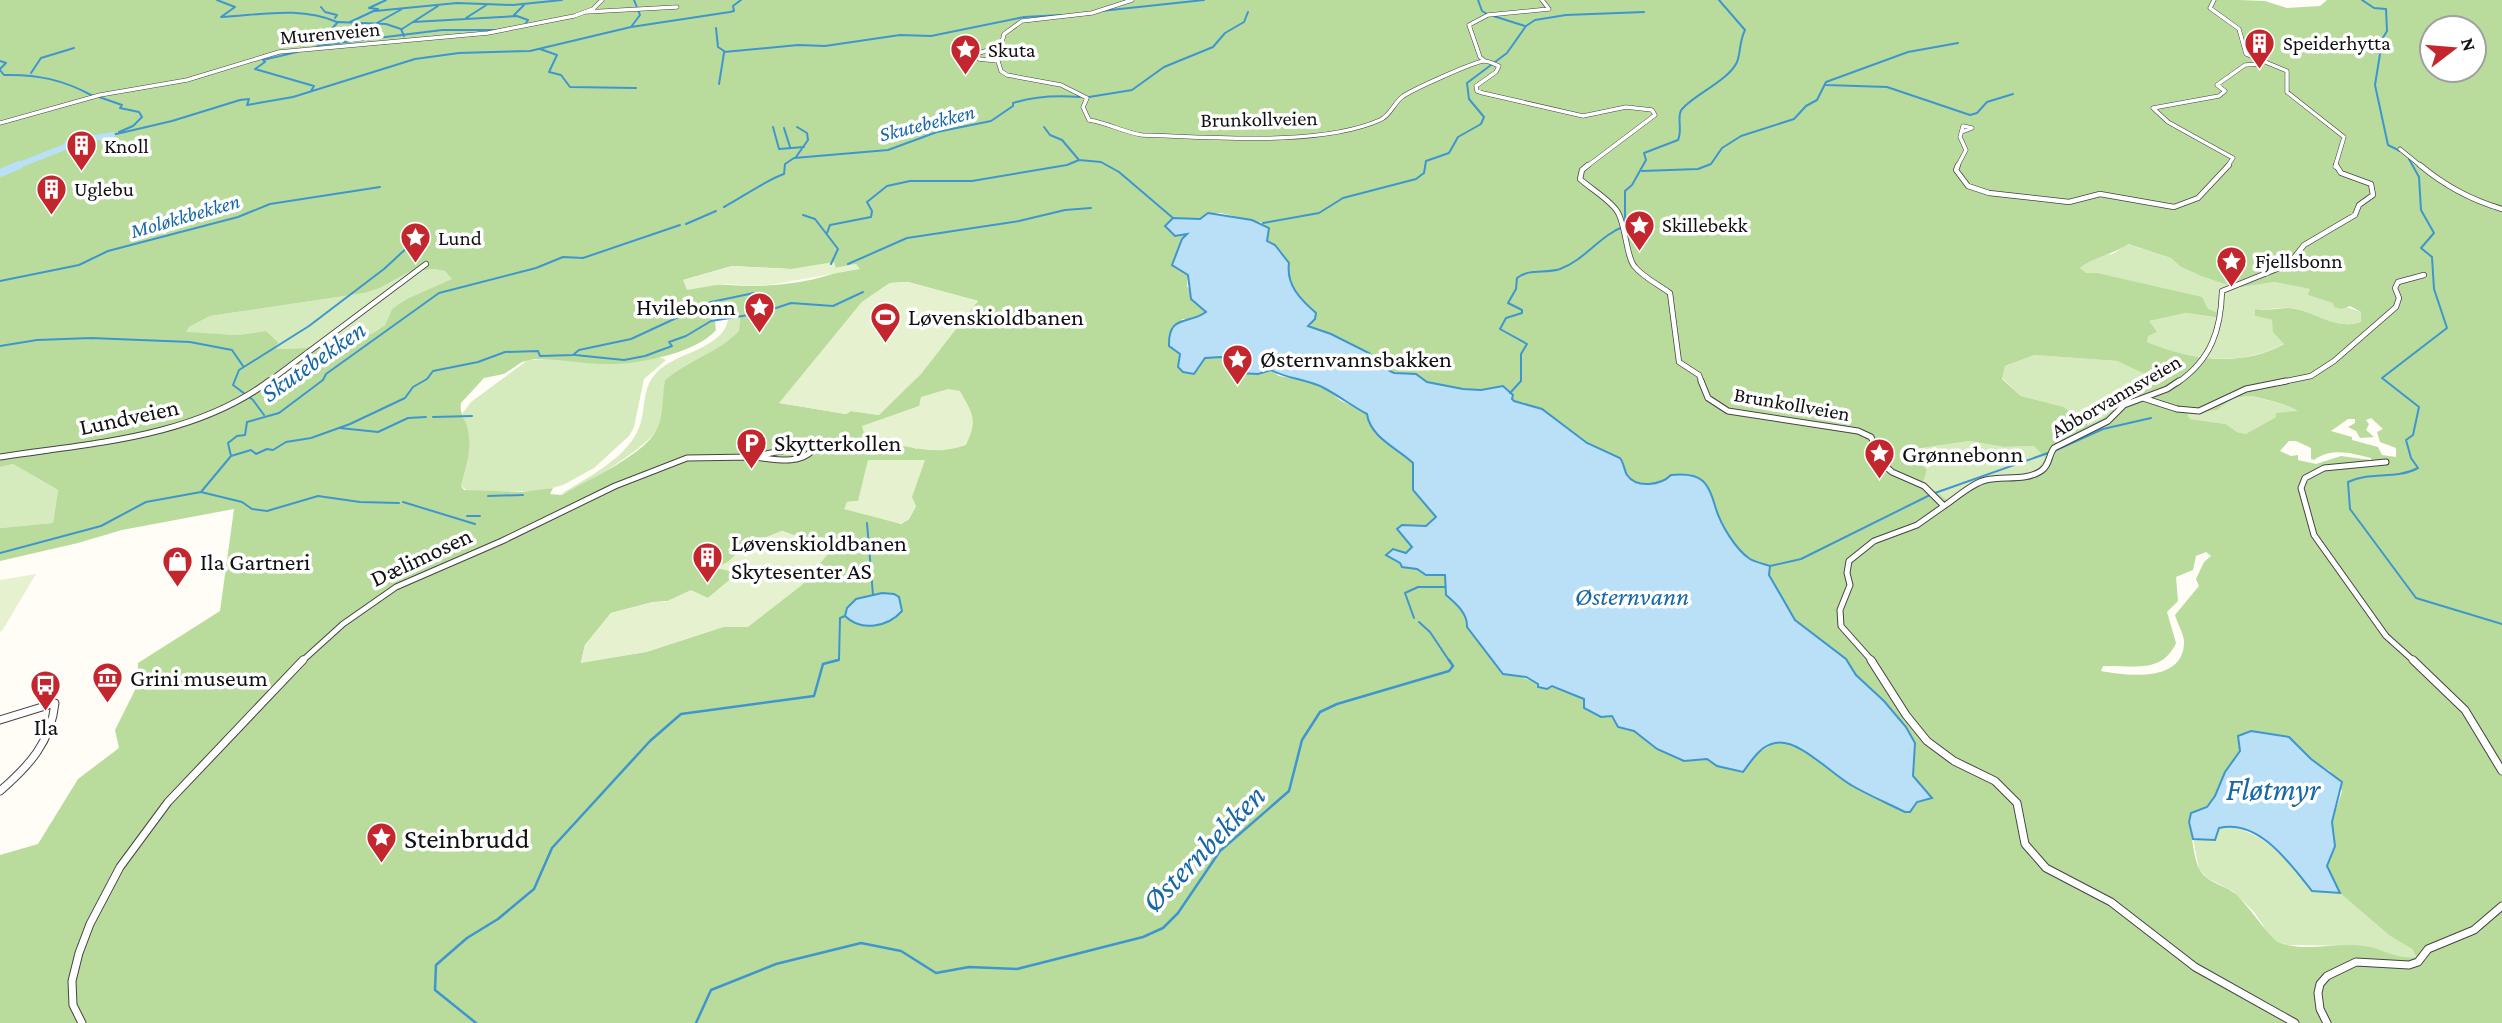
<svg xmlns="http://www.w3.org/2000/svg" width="2502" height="1023" viewBox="0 0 2502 1023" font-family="'Crimson Pro',serif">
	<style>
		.green { fill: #d5ebbd }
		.forest { fill: #b9dc9c; fill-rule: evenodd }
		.pitch { fill: #e6f2cf }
		.water { fill: #b9e0f7; stroke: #3f96cf; stroke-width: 2 }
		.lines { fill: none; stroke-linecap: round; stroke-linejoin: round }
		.stream-far1 { stroke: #3f96cf; stroke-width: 2 }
		.stream { stroke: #3f96cf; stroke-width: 2.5 }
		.river-far1 { stroke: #b9e0f7; stroke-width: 6 }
		.river { stroke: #b9e0f7; stroke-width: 8 }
		.street-far3-casing { stroke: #444; stroke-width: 4.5 }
		.street-far2-casing { stroke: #444; stroke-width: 6 }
		.street-far1-casing { stroke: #444; stroke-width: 7 }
		.street-casing { stroke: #444; stroke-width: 9 }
		.street-far3 { stroke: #fff; stroke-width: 3.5 }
		.street-far2 { stroke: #fff; stroke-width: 4.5 }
		.street-far1 { stroke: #fff; stroke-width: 5 }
		.street { stroke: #fff; stroke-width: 7 }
		.labels { text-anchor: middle; stroke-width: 7; stroke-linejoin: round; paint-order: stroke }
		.far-street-label { font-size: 21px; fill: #111; stroke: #fff }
		.far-poi-label { font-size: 21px; fill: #111; stroke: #fff; text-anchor: start }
		.far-water-label { font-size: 21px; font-style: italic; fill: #1768a6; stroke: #fff }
		.poi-label { font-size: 24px; fill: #111; stroke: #fff; text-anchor: start }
		.street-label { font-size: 24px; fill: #111; stroke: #fff }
		.water-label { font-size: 26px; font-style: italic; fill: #1768a6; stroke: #fff }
		.near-poi-label { font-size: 28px; fill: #111; stroke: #fff; text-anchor: start }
		.near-water-label { font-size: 32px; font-style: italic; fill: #1768a6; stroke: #fff }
	</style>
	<rect width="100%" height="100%" fill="#fffdf5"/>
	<path class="green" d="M2127 244 2171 258 2181 267 2201 276 2227 285 2242 287 2274 282 2311 289 2309 295 2361 312V322C2334 331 2315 310 2290 308 2278 307 2268 311 2256 309L2255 316 2272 320 2285 343C2240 368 2192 360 2147 342L2149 321 2186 313 2220 318 2111 277 2086 273 2080 268 2100 255 2113 254Z
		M433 269 445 271 453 279 392 309 385 325 373 333 356 338 335 337 306 348 277 349 274 347 279 343 266 331 237 335 185 333 189 327 210 316 365 293 380 288 409 272Z
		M735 308 740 316 739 332C718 353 688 360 665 380 663 395 664 415 658 428 650 446 578 490 560 495 587 477 629 458 640 425 645 410 643 391 652 378 669 355 701 354 720 335 729 327 727 315 735 308Z
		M2035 355 2117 361 2154 377C2142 397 2142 390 2125 401 2109 411 2108 419 2088 425L2064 407 2021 396 2002 378 2005 366Z
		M659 357 666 360 644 379 634 427 629 436 594 468 563 485 541 491 469 492 461 486C469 459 472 440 462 414L471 402 528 360 553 359 614 364Z
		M2250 396C2261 398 2291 406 2299 411L2276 417 2247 434 2237 432 2226 424 2190 419 2186 414 2216 410 2233 398Z
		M1969 441 2004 447 2034 446 2045 458C2030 486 2003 469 1981 480 1969 485 1958 494 1947 500L1922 482 1927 470 1909 450Z
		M13 464 58 490 53 523 0 528V467Z
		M2228 826C2271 836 2285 859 2312 891L2340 893 2390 936 2412 949 2416 958 2407 959 2365 946 2287 945 2273 940 2254 912 2233 891 2207 878 2199 869 2193 839 2215 840 2219 828Z"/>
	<path class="forest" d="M0 0H2240L2265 1 2287 8 2320 6 2327 0H2502V1023H0V855L38 844 78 779 119 748 115 730 137 686 138 663 220 611 234 509 122 530 78 543 0 561V528L53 523 58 490 13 464 0 467ZM2432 28H2474V70H2432ZM1208 213H1221L1263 223 1267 241 1288 263C1286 286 1300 298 1316 313L1308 325 1331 334 1369 353 1380 366 1394 373 1416 374 1426 382 1463 389 1482 390 1503 387 1514 401 1535 407 1587 443 1620 459C1624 463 1624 471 1627 475 1637 489 1661 484 1671 475 1703 472 1708 482 1716 509 1721 525 1736 550 1750 559 1755 562 1764 564 1770 566L1769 575 1795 620 1846 659 1856 675 1884 701 1915 743 1913 776 1932 797 1917 802 1914 807 1848 784 1809 754 1786 743H1775L1756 754 1696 760 1657 749 1634 731 1618 727C1605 702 1565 690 1539 684 1526 680 1518 673 1503 674L1460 608 1446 595 1445 574 1426 575 1417 569 1402 566 1401 563 1412 547 1398 529 1402 525 1426 526 1436 517 1413 490V463L1378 436 1368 414 1340 400 1325 388 1304 380 1279 376 1271 370 1258 374 1238 372 1239 367 1221 357 1205 358 1194 374 1178 366 1182 319H1197L1206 313 1187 286 1188 275 1182 271 1187 233 1183 234 1173 218 1200 219ZM2128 244 2171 258 2181 267 2201 276 2227 285 2242 287 2274 282 2310 289 2308 295 2333 303 2334 307 2342 309 2350 306 2361 312V322C2334 331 2315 310 2289 308 2278 308 2267 311 2255 309V316L2272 320 2273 332 2284 344C2240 368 2192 360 2147 342L2148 336 2157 332 2149 321 2186 313 2221 318V314L2208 309 2202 297 2097 273H2086L2080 268C2098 255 2110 256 2128 244ZM856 264C807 290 737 289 683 280L732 266 791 269 836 268ZM433 269 445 271 452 279 407 299 392 309 385 325 373 333 356 338 335 337 306 348 277 349 275 346 279 343 266 331 237 335 186 332 189 327 210 316 365 293 380 288 409 272ZM908 282 978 301 879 415 851 411 846 414 780 403 862 302 890 283ZM732 305 740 316 739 331C718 353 688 360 665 380 662 395 664 415 657 429 645 455 587 480 562 495L550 494 553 488 522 492 464 490 461 486C466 468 472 449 468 430 466 420 459 414 461 403L484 378 504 374 522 362 534 359C561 359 588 365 615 364 644 363 697 352 716 330L715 321 708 317ZM2035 355 2117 361 2154 378C2141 397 2142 390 2125 401 2109 411 2108 418 2088 425L2064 407 2021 396 2002 379 2005 366ZM2250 396C2260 397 2291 406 2298 411L2276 413V417L2246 434 2237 432 2226 424 2190 419 2187 414 2217 410 2233 398ZM919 406 917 449 904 444H867ZM2371 418 2383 429 2377 432 2380 442 2396 448V457L2382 455 2378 447 2352 440V437L2331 431 2348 419H2355V423L2348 427 2356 431 2360 438 2374 437 2366 430 2369 424 2366 420ZM1969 441 2004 447 2034 446 2045 458C2031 485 2008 470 1986 478 1972 482 1959 493 1947 500L1923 482 1927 470 1909 450ZM2289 441H2296L2311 448V459L2314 460C2331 447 2351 453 2371 458V460L2341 456 2316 464 2298 460V455L2291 456 2280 451ZM858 501 916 506 909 519 901 524 847 502ZM782 531 799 537H821L748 626 723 627 646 652 581 662 585 645 611 613 653 602 708 598 738 573 718 567 728 562 745 546ZM2206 552 2211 556 2204 562 2196 579 2199 586 2175 615C2177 623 2184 634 2184 642 2184 683 2127 676 2101 671L2103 666C2133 665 2162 674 2176 643L2167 612 2178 601 2176 577 2193 570 2196 556ZM2238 736 2289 737 2311 760 2330 771 2342 791 2332 822 2335 846 2327 866 2340 893 2390 936 2412 949 2416 957C2397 960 2382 948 2364 946 2336 942 2303 953 2278 942 2271 939 2246 903 2236 894 2225 885 2207 883 2200 870 2194 862 2189 822 2191 813L2207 807 2215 796 2225 772 2240 751Z"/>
	<path class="pitch" d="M834 262 836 268 856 264 860 269 764 286 722 284 687 290 683 280 732 266 791 269Z
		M908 282 978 301 921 374 879 415 851 411 846 414 779 403 862 302 890 283Z
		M948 389 960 391C973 414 978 420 966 445 926 459 907 440 867 444L862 426 919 406 921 397Z
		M868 460H925L912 497 916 506 909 519 901 524 844 509 847 502 858 501Z
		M782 531 799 537H821L833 548 802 585 748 627H723L646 652 581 663 585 645 611 613 653 602H665L691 590 708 598 738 573 716 568 728 562 745 546Z
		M36 574 2 631 0 632V580Z"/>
	<path class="water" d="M1208 213 1252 220 1269 228 1267 241 1275 245 1289 263C1286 285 1300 299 1316 313L1315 319 1308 326 1331 334 1369 353 1380 366 1394 373 1416 374 1427 382 1463 389 1481 390 1503 386 1513 395 1512 399 1514 401 1542 409 1587 443 1620 458C1624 463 1624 470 1627 475 1637 489 1661 485 1671 475 1703 472 1708 482 1716 509 1721 525 1736 550 1750 559 1755 562 1764 564 1770 566L1769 575 1795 620 1846 659 1856 675 1884 701 1906 727 1915 743 1913 776 1932 798 1917 802 1910 812H1905C1887 803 1868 795 1851 785 1831 774 1799 738 1775 743 1760 746 1752 760 1743 772L1717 766 1707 759 1684 761 1657 749 1634 731 1618 727 1612 716 1601 717 1584 708V699L1552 686 1547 689 1538 687V684L1526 677 1503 674 1467 627C1468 613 1455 603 1446 595L1445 575H1426L1417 569 1402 567 1400 563 1386 555 1393 549 1406 553 1412 547 1397 529 1402 525 1426 526 1436 517 1413 490V463C1397 448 1370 437 1367 414 1352 406 1339 396 1324 388 1307 379 1287 379 1271 370L1258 374 1238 373 1239 367 1221 357 1205 358 1194 374 1183 372 1178 367 1180 354 1169 346C1168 314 1188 325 1206 312L1191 299 1188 275 1172 265 1182 239 1187 234 1175 236 1165 226 1173 218 1200 219Z
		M882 593 894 594 899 597 902 611C888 627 861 632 845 616L847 608 856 599Z
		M2251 731 2289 737 2311 759 2342 782 2332 822 2335 846 2327 866 2340 893 2312 891C2291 865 2259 818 2219 828L2215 840 2193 839 2189 822 2191 813 2207 807 2215 796 2225 772 2240 751 2238 736Z"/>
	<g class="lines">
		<path class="stream-far1" d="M217 0 235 7 221 17C260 15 300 6 337 22
			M1478 0 1482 11 1487 14 1525 26
			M2362 0 2374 8 2386 9 2387 31 2375 51 2380 54 2375 85 2388 145 2400 151
			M524 5 514 15 528 20 526 23
			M321 7 325 12 337 15 335 18
			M375 11 457 3 513 5 562 0
			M1101 11 1204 0
			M466 18 488 4
			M350 22 378 9 369 8 386 0
			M413 22 517 16
			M377 23 402 9
			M631 27 640 15 634 0
			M716 28 718 47 724 51
			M402 29 438 6
			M321 45 442 30H497
			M316 47 330 41 327 34 338 22 386 24 401 29 404 36
			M540 49 557 55 549 72 561 75 570 87 636 88
			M297 52 263 60 265 62 255 69 314 86 311 91
			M724 52 798 45 825 46 900 35 931 36 1024 17 1061 15
			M0 61 6 63 0 69
			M0 70 4 75C37 74 64 80 93 96
			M31 73 41 58 74 48
			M719 84 724 53
			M1826 85 1887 87 1970 115 1977 113 1987 102 2013 94
			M99 97 122 105 120 108 139 112 142 117 133 126 119 132
			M1089 97 1132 90 1164 67 1213 47 1225 33 1244 22 1248 12
			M773 127 779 149 804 147
			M1044 127 1050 135 1062 140 1079 160 1101 162 1119 172 1173 218
			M784 128 790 147
			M112 135 172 121 240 100 249 99 247 105 293 97 415 59 459 53 530 51 631 27 730 12 734 11 733 6 741 0
			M796 157 808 140 807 133 797 127
			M2409 159 2419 177 2421 210 2434 233 2421 248 2432 257 2434 289 2447 328 2382 378 2419 407 2413 435 2406 440 2411 458 2418 468C2396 480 2370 471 2348 482L2350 509 2416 598 2502 624
			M1642 171 1698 169 1711 164 1722 148 1741 136 1794 119 1806 106 1817 100 1826 82 1908 52 1958 43
			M724 207C741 198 768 179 784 174L785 164 794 158 888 150 937 132 991 121 1013 106V103C1035 96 1057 95 1080 97
			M803 215 815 219 838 249 831 264
			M1263 223 1319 213 1343 198 1416 179 1424 173 1426 161 1449 153 1458 137 1481 124 1484 117 1469 99 1467 83 1507 53 1526 26 1535 20 1566 15 1644 12
			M686 224 716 211
			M827 233 830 225 871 217 872 211 867 202 887 186 910 181H972L1067 165 1079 160
			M848 264 907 238 1019 221 1065 210 1091 208
			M0 281 79 265 108 251 238 217 270 204 380 187
			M0 346 37 340 91 338 190 342 232 350 243 366
			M575 355 624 360 645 356 672 346 669 342 686 336 711 321 761 313 791 303 833 306 863 292
			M1510 393 1521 381V354L1527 344 1500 329 1506 318 1522 313V310L1508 303 1516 289 1517 278C1530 268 1545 274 1560 269 1585 260 1600 235 1625 226V191L1632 185 1646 160 1644 153 1678 140C1683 129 1676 116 1682 109 1695 94 1729 80 1737 62 1741 52 1739 42 1745 30L1719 0
			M264 415 253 400 233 385 239 370 309 326 384 269 410 245
			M433 417 472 416
			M340 428 378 432 408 418 426 417
			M2054 451 2103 429 2151 418
			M231 456 251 450 256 454 267 449 273 450 286 442 311 438 350 424 405 398 413 387 427 379 433 371 478 362 505 352 538 351 540 356 573 355 579 350 631 339 711 302 754 293
			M201 492 242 502 252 509 267 511 318 496 360 502 399 503
			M1935 493 2048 453
			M488 496 523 495
			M403 502 475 524
			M467 516H480
			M867 523 873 595
			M0 553 101 526 146 502 201 492 231 456 228 443 237 436 245 435 247 422 279 413 323 380 326 374 439 293 536 268 563 257 583 258 680 225
			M1770 566 1801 559 1930 495
			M1414 618 1405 593 1418 587H1445
			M1419 622 1430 632 1450 662
			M831 662 839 660 840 618 845 616"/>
		<path class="stream" d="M476 1023 435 990 436 965 467 938 498 919 534 889 552 848 650 741 681 714 814 696 823 664 838 660
			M696 1023 711 990 776 964 861 943 901 951 936 973 969 967 1017 969 1143 937 1163 928 1178 913 1220 851 1289 791 1302 740 1320 712 1337 704 1449 671 1453 666 1449 660"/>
		<path class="river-far1" d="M14 167 65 147 68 143 112 135"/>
		<path class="river" d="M0 173 19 165"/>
		<defs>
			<path id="street-far3" d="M2214 0 2210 8 2239 29 2246 54 2287 71V92L2344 137 2335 167
				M586 12 677 7
				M976 54 979 59 998 61 1001 71 1007 75 1061 85 1087 98 1083 107 1089 120C1108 123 1123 132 1142 135 1209 137 1319 147 1380 120 1390 116 1394 103 1402 97 1411 90 1476 61 1484 61 1489 61 1494 64 1499 66L1496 72 1476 86 1477 91 1483 93 1583 116 1626 107 1652 110 1655 115 1586 167
				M976 54 1001 46 1004 34 1022 21 1092 13 1132 0
				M1485 61 1480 57 1469 25 1488 15 1549 9 1542 0
				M0 123 100 95 187 80 279 52 488 33 574 16 593 9 602 0
				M2400 149 2422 167
				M1957 167 1966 150 1960 137 1963 126 1972 128 1962 132
				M2227 167 2233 158 2168 122 2153 108 2219 96 2225 91 2217 85 2221 82 2245 65 2261 64"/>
			<path id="street-far2" d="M1588 165 1582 170 1580 179C1591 189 1609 199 1617 211 1626 224 1626 258 1635 267 1643 277 1659 285 1670 293L1679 362 1699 375 1702 383
				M1958 165 1956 170 1968 186 1989 193 2069 202 2100 194 2174 207 2198 198 2229 165
				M2420 165C2445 186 2471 200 2502 209
				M267 383 426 264
				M2177 383C2211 360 2221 330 2222 291L2289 264 2304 245 2355 215 2359 205 2373 195 2371 184 2341 173 2336 165
				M2277 383 2311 376 2334 361 2396 307 2399 298 2395 288 2398 282 2424 275"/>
			<path id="street-far1" d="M1701 381 1708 398 1728 411 1858 431 1871 437 1884 465 1892 472 1924 486 1944 506 1917 525 1874 541 1849 561 1847 573 1850 585 1840 610 1841 626 1873 662
				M2143 398 2177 409 2199 411 2246 389 2286 381
				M805 446 812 451C797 466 772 458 752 457Z
				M0 457C91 443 193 438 269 381
				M2386 462 2324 468 2305 478 2301 488 2314 535 2386 636 2415 662
				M1944 506C1956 498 1972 483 1986 480 2003 476 2026 481 2041 471 2050 465 2048 456 2054 448L2108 421 2124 405 2167 389 2179 381
				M301 662 343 624 396 587 502 541 615 486 687 458 752 457"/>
			<path id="street" d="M1871 660 1906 715 1927 741 1954 761 1995 781 2017 803 2025 844 2046 868 2111 902 2195 967 2295 1023
				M2413 660 2465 710 2502 771
				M0 720 55 703C51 742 29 766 0 791
				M82 1023 73 1005 72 981 79 953 90 924 120 867 168 802 303 660
				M2327 1023 2320 1009 2318 993 2320 984 2327 976 2356 962 2409 965 2418 962 2428 949 2474 930 2502 906"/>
		</defs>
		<use href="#street-far3" class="street-far3-casing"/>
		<use href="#street-far2" class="street-far2-casing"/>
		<use href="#street-far1" class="street-far1-casing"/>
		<use href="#street" class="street-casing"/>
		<use href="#street-far3" class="street-far3"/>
		<use href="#street-far2" class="street-far2"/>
		<use href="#street-far1" class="street-far1"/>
		<use href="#street" class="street"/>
	</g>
	<defs>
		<symbol id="building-pin" viewBox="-11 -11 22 30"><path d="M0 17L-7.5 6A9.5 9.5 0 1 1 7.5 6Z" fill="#c4262e" stroke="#fff"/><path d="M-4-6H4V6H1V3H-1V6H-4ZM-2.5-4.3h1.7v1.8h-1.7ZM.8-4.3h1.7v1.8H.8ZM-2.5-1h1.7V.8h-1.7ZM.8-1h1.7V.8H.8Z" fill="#fff"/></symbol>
		<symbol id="sight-pin" viewBox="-11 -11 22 30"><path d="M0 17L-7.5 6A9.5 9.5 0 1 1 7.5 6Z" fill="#c4262e" stroke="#fff"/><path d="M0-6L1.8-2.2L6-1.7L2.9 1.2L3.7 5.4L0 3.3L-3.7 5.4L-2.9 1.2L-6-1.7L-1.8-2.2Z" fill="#fff"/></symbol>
		<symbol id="stadium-pin" viewBox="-11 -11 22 30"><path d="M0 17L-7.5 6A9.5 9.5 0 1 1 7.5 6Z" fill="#c4262e" stroke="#fff"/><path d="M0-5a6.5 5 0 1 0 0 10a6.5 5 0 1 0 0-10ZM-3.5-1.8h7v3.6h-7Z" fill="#fff"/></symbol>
		<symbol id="parking-pin" viewBox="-11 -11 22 30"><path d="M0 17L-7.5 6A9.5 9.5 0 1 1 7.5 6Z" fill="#c4262e" stroke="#fff"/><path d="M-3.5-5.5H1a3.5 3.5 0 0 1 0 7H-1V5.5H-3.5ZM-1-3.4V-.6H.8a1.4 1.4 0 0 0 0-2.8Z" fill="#fff"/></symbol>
		<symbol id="shop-pin" viewBox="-11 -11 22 30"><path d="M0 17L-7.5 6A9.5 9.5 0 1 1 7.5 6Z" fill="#c4262e" stroke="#fff"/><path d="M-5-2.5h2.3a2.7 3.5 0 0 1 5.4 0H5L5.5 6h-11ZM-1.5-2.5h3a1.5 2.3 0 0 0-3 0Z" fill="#fff"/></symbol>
		<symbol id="museum-pin" viewBox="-11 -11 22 30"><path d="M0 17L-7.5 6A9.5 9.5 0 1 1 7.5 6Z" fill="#c4262e" stroke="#fff"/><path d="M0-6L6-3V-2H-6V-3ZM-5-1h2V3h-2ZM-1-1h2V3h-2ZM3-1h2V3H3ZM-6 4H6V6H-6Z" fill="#fff"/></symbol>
		<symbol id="bus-pin" viewBox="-11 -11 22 30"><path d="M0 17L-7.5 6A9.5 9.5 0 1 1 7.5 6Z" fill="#c4262e" stroke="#fff"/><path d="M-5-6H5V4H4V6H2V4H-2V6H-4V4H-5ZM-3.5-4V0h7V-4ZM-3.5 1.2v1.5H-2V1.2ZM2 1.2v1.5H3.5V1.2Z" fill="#fff"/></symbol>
	</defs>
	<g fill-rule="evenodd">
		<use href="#building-pin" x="2242" y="26" width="35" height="47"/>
		<use href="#sight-pin" x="948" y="32" width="35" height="47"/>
		<use href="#building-pin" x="64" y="128" width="35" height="47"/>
		<use href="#building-pin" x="34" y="172" width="35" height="47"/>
		<use href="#sight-pin" x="1622" y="208" width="35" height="47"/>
		<use href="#sight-pin" x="398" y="220" width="35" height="47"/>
		<use href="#sight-pin" x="2214" y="244" width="35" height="47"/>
		<use href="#sight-pin" x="742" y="290" width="35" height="47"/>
		<use href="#stadium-pin" x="868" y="300" width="35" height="47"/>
		<use href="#sight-pin" x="1220" y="342" width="35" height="47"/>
		<use href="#parking-pin" x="734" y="426" width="35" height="47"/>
		<use href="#sight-pin" x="1862" y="436" width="35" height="47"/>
		<use href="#building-pin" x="690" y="540" width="35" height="47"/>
		<use href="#shop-pin" x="160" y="544" width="35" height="47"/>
		<use href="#museum-pin" x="90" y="660" width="35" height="47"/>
		<use href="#bus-pin" x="28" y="668" width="35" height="47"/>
		<use href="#sight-pin" x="364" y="820" width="35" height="47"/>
	</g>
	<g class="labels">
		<g class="far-street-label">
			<text transform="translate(330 33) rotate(-5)" y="7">Murenveien</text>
			<text transform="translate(1259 119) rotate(-1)" y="7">Brunkollveien</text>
			<text transform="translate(2116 396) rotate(-30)" y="7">Abborvannsveien</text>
			<text transform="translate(1792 404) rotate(10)" y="7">Brunkollveien</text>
		</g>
		<g class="far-poi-label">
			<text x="2283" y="50">Speiderhytta</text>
			<text x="988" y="57">Skuta</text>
			<text x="104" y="153">Knoll</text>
			<text x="74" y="196">Uglebu</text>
			<text x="1662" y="232">Skillebekk</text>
			<text x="438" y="245">Lund</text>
			<text x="2255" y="268">Fjellsbonn</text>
		</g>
		<g class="far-water-label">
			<text transform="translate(927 123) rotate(-14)" y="7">Skutebekken</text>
			<text transform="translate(185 216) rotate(-16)" y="7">Moløkkbekken</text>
		</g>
		<g class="poi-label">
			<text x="736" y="315" text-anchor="end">Hvilebonn</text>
			<text x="908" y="325">Løvenskioldbanen</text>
			<text x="1260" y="367">Østernvannsbakken</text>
			<text x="774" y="451">Skytterkollen</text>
			<text x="1902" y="462">Grønnebonn</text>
			<text x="731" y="551">Løvenskioldbanen<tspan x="731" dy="28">Skytesenter AS</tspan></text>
			<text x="200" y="570">Ila Gartneri</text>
			<text x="130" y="686">Grini museum</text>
			<text x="46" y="735" text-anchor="middle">Ila</text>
		</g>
		<g class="street-label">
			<text transform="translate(129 417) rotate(-12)" y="8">Lundveien</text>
			<text transform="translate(421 557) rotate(-25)" y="8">Dælimosen</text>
		</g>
		<g class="water-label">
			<text transform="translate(313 361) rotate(-35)" y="9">Skutebekken</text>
			<text x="1632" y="605">Østernvann</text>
		</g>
		<g class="near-poi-label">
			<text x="404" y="848">Steinbrudd</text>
		</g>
		<g class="near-water-label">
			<text x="2273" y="800">Fløtmyr</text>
			<text transform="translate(1203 848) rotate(-46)" y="11">Østernbekken</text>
		</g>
	</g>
	<g transform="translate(2453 49) rotate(74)"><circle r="33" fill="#ffffff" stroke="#a0a0a0" stroke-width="2"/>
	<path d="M0-5L12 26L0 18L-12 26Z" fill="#c4262e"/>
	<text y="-10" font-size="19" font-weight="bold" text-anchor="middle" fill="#111111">N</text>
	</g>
</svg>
